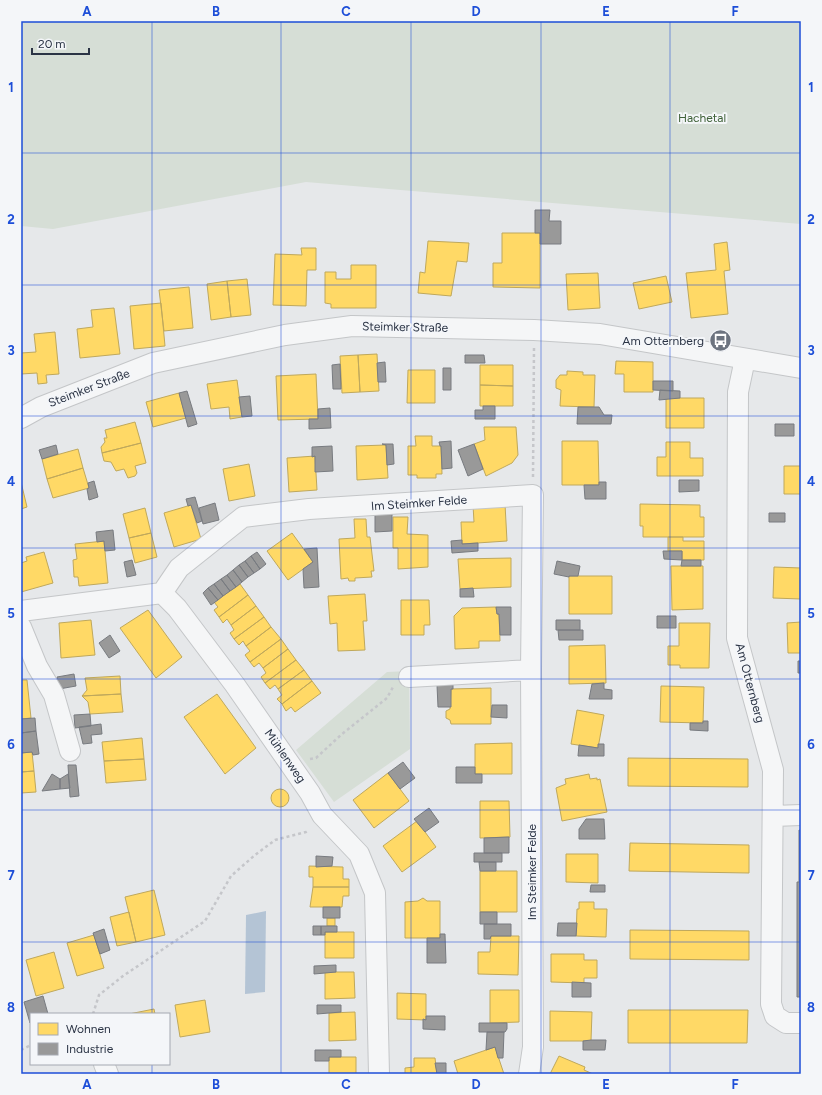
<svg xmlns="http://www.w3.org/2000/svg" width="822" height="1095" viewBox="0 0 822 1095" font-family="Figtree,sans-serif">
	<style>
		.green { fill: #d6ded6 }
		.water { fill: #b4c4d5 }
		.homes { fill: #ffd966; stroke: #bfa85c }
		.industry { fill: #999; stroke: #787b80 }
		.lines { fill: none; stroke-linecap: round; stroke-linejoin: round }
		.minor-casing { stroke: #c4c6c8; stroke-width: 22 }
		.path { stroke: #c5c6ca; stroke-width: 2.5; stroke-dasharray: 3 3; stroke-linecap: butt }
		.minor { stroke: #f5f6f7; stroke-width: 20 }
		.grid { fill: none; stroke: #1d4ed8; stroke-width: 1; stroke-opacity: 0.55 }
		.labels { text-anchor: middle; stroke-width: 4; stroke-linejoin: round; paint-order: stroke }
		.park-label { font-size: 12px; fill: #3f6138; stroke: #f4f6f9 }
		.street-label { font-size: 12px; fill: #2b3445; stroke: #f4f6f9 }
		.poi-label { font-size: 12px; fill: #2b3445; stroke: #f4f6f9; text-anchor: end }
		.neatline { fill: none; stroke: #1d4ed8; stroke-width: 1.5 }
		.grid-label { font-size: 13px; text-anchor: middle; font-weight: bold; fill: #1d4ed8 }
	</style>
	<rect width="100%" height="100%" fill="#e6e8ea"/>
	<path class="green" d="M21 21H801V224L306 182 53 229 21 226Z
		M409 671 410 749 334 802 296 750 387 672Z"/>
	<path class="water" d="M266 911 265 992 245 994 246 915Z"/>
	<path class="homes" d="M502 233H540V288L493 287V263H502Z
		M428 241 469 243 467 262 457 261 451 296 418 293 420 272 425 273Z
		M727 242 730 270 724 271 728 314 691 318 686 273 716 270 714 244Z
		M301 248H316V270H307L306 306 273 305 275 254 302 255Z
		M351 265H376V308H331V304L325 303V272H336V279H351Z
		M598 273 600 308 568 310 566 274Z
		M666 276 672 302 639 309 633 283Z
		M247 279 251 315 231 317 227 281Z
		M227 281 231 317 211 320 207 284Z
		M189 287 193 328 164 331 159 290Z
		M161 303 165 346 134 349 130 306Z
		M114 308 120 354 80 358 77 329 93 327 91 310Z
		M55 332 59 374 46 375 47 383 38 384 37 373 21 374V353L36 352 34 334Z
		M377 354 379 391 360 392 358 355Z
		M358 355 360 392 342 393 340 356Z
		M616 361 653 362V392H624V374H615Z
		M480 365H513V386L480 385Z
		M408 370H435V403H407Z
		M567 371 583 372V375H595L594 407 560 406 561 390 556 388V380L560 375H567Z
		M316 374 318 419 278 420 276 376Z
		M237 380 242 417 230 419 229 407 211 409 207 384Z
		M480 385 513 386V406H480Z
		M179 393 186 418 153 427 146 402Z
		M666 398H704V428H666Z
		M135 422 141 443 102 453 101 447 105 442 104 438H107L105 430Z
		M484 427H516L518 455 512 463 486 476 474 444 485 440Z
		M415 436H432V446H441L442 474H436V478H417V475H408V446H416Z
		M562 441H598L599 485H562Z
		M666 442H690V458H703V476H657V457H666Z
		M141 443 146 463 135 466 137 473 135 476 128 478 124 469 116 471 111 462 104 461 102 453Z
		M386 445 388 478 357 480 356 446Z
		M78 449 83 468 47 479 42 459Z
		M315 456 317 490 289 492 287 458Z
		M249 464 255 496 229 501 223 469Z
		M784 466H801V494H784Z
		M83 468 89 488 53 498 47 479Z
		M21 482 27 507 21 509Z
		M505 504 507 541 462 544 461 522H474L473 505Z
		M640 504 700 505V517H704V537H643V526H640Z
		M191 505 201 539 174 547 164 513Z
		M145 508 151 533 129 538 123 514Z
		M393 517H408L407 534 428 535V567L398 569V548H393Z
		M354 519H366L367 537H370L374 571H371L372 577 355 578V581H349L348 578 341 579 339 539 355 538Z
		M151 533 157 557 135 563 129 538Z
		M292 533 313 562 288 580 267 551Z
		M668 537H683V541H704V560H682V551H668Z
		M104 541 108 583 79 586 78 577H74L73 560 77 559 75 544Z
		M44 552 53 583 21 592V563L27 561 26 557Z
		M511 558V587L460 589 458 559Z
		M671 566H703V609L672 610Z
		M774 567 801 568V599L773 598Z
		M569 576H612V614H569Z
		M240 584 248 595 219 617 214 610 218 607 214 602Z
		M365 594 367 621H363L365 650 338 651 337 623 330 624 328 596Z
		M248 595 256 606 231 625 227 619 223 623 219 617Z
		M401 600H429L430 625H424V635H401Z
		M256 606 264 617 234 639 230 633 234 630 231 625Z
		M496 607 497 614H499L500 641H479V648L455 649 454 616 462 608Z
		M148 610 182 657 156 678 120 628Z
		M264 617 271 627 246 646 243 641 239 645 234 639Z
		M91 620 95 655 61 658 59 623Z
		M801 622V653H788L787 623Z
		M679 623H710L709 668H680V665H668V646H679Z
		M271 627 281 639 250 662 245 655 250 651 246 646Z
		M281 639 288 649 263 668 259 663 254 667 250 662Z
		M605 645 606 683 569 684V646Z
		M288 649 296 660 265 683 261 677 266 673 263 668Z
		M296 660 304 670 278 689 275 685 270 689 265 683Z
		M304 670 312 681 282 704 277 699 282 695 278 689Z
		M120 676 121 694 82 696 87 690 85 678Z
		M21 680H27L31 718 21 719Z
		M312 681 321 693 295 712 291 707 286 711 282 704Z
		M661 686 704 687 703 723 660 722Z
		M491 688V724H451L450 720 446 718V711L450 709 451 689Z
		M121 694 123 712 90 714 88 702 82 696Z
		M217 694 256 748 225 774 184 717Z
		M577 710 604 715 598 748 571 744Z
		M142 738 144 759 104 761 102 742Z
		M512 743V774H475V744Z
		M32 752 34 771 21 772V753Z
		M628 758 748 759V787L628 786Z
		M144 759 146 780 106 783 104 761Z
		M34 771 36 792 21 793V772Z
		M388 773 409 801 374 828 353 800Z
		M589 774 590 779 597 778V780L600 779 607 812 562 821 556 788 566 784 565 779Z
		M271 798a9 9 0 1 1 18 0a9 9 0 1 1-18 0Z
		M480 801H509L510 837 480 838Z
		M417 821 436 847 402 872 383 846Z
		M630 843 749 845V873L629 871Z
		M566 854H598V883L566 882Z
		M309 866 343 867V879H349V887H313V877H309Z
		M480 871H517V912H480Z
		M313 887H349V896H343L342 907H310Z
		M154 890 165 935 136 942 125 897Z
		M423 898 427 901H440V938H405V902L418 901Z
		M579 902H594V909H607L606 937 576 936 577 909H579Z
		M129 912 136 942 117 946 110 917Z
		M327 918H335V926H327Z
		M630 930 749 931V960L630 959Z
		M325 932H354V958H325Z
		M94 935 104 968 77 976 67 943Z
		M491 936H519L518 975 478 974V952H490Z
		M54 952 64 988 36 996 26 960Z
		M551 954H584V960H597V978H584V983L551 982Z
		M325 972H354L355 998 325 999Z
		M490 990H519V1022L490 1023Z
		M397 993 426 994V1020L397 1019Z
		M205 1000 210 1032 180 1037 175 1005Z
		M154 1009 155 1014H129Z
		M628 1010H748L747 1043H628Z
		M550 1011 592 1012 591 1041H550Z
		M355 1012 356 1040 329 1041V1013Z
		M495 1047 504 1074H458L454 1061Z
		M559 1056 585 1067 584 1070 593 1074H550Z
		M329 1057H356V1074H329Z
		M414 1058H435L437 1074H405V1068L414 1067Z"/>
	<path class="industry" d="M535 210H550L549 221H561V244H540V233H535Z
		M465 355H484L485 363H465Z
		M385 362 386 382H378L377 363Z
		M340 364 341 389H333L332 365Z
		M443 368H451V390H443Z
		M653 381H673V391L653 390Z
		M660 390 680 391V398L659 400Z
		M187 391 197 424 188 427 179 393Z
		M250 396 252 416 242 417 239 397Z
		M483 406H495V419H475V410H483Z
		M578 407H599L604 415H612L611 424H577Z
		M330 408 331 428 309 429V419H318V409Z
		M775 424H794V436H775Z
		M451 441 452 468 442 469 441 446H440L439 442Z
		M382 444H393L394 464 387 465 386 445Z
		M474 444 483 469 468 476 458 450Z
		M56 445 58 454 42 459 39 450Z
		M332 446 333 471 315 472V456L312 457V447Z
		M679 480H699V491L679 492Z
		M94 481 98 497 89 500 87 489 89 488 88 483Z
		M599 482H606V499H585L584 485H599Z
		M195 497 202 521 197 523 191 505 188 506 186 499Z
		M215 503 219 520 203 524 199 508Z
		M375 510H392V531L375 532Z
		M769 513H785V522H769Z
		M113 530 115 550 105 551 104 541 97 542 96 532Z
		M462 540V544L478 543V551L452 553 451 541Z
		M317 548 319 587 304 588 303 569 313 562 304 549Z
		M663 551H682V560L664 559Z
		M257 552 266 564 260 569 251 556Z
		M251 556 260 569 254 573 245 561Z
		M132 560 136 575 127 577 124 562Z
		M682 560H701V566H681Z
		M245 561 254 573 248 577 239 565Z
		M557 561 580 566 578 576H569V577L554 574Z
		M239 565 248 577 242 582 233 570Z
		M233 570 242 582 236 587 227 575Z
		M227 575 236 587 230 591 221 579Z
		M221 579 230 591 223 596 214 584Z
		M214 584 223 596 218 600 208 588Z
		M208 588 218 600 211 605 203 593Z
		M473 588 474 597H460V589Z
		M496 607H511V635H500L499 614H497Z
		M657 616H676V628H657Z
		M556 620H580V630H556Z
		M558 630H583V640H559Z
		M110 635 120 651 109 658 99 643Z
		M798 661H801V673H798Z
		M74 674 76 686 59 689 57 677Z
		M604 683V689L612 690V699H589L592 684Z
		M437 685H453V689H451V707H438Z
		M492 705H507V718L491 717Z
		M90 714 91 726 75 728 74 715Z
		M35 718 36 731 21 733V719Z
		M703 721H708V731L690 730V723H703Z
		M101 724 102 734 91 735 92 743 83 744 79 727Z
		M36 731 39 754 33 755 32 752 21 753V733Z
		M598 744H604V756H578L579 745 598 748Z
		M403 762 415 778 400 789 388 773Z
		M68 765H76L79 796 70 797Z
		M456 767H475V774H482V783H456Z
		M52 774 60 779V789L42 791Z
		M68 774 70 788 60 789V779Z
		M429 808 439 822 425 832 414 819Z
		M586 819H604L605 839H579V829Z
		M799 830H801V997H797V882H799Z
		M509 837V853H484V838Z
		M474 853H502V862H474Z
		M316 856 333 857 332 866 316 867Z
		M479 862H496V871H480Z
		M591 885H605V892H590Z
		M323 907H340V918H323Z
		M480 912H497V924H480Z
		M558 923H577L576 936H557Z
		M484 924H511V936H491L490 939H484Z
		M313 926H321V935H313Z
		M321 926H337V932H325V935H321Z
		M104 929 110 950 100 954 93 933Z
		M440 934H445L446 963H427V938H440Z
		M336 965V972L314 974V966Z
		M572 982 591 983V997H572Z
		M43 996 48 1014H31L30 1023 24 1002Z
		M317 1005H341V1012L317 1014Z
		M426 1016H445V1030L423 1029V1019L426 1020Z
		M479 1023H507V1029L505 1032H479Z
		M487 1032H504L503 1058H498L495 1047 486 1050Z
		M591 1040H606L605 1050H583V1041Z
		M315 1050H341V1057H329V1061H315Z
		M435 1063H446V1074H437Z"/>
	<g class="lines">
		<defs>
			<path id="minor" d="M745 359 738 392 737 638 773 770 771 1004 775 1016 786 1023H801
				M21 418 41 407 153 363 285 335 352 326 534 330 600 334 801 368
				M162 593 179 568 243 517 309 509 533 495 531 670 533 1047 529 1074
				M21 611 162 593 177 608 235 685 310 793 322 815 359 854 375 893 379 1074
				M21 627 37 666 54 695 70 751
				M409 677 531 670
				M773 816 801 815
				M104 1064 108 1074"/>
		</defs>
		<use href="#minor" class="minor-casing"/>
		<path class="path" d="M533 477 534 348
			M310 759 316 758 342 734 387 698 393 687
			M93 1014 99 995 123 976 205 921 231 876 255 855 275 840 306 832 309 830
			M21 1050 31 1045"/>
		<use href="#minor" class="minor"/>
	</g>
	<path class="grid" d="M152 21V1014M281 21V1074M411 21V1074M541 21V1074M670 21V1074M21 153H801M21 285H801M21 416H801M21 548H801M21 679H801M21 810H801M21 942H801M152 1064V1074"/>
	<defs>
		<symbol id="bus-disc" viewBox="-11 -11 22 22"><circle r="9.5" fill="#6c737f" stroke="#f4f6f9"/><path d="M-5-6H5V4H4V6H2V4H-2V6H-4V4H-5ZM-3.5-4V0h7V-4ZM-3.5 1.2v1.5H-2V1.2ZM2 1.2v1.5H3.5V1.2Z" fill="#fff"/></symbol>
	</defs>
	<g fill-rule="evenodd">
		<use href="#bus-disc" x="708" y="328" width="25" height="25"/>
	</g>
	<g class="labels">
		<g class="park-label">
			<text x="702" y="122">Hachetal</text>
		</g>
		<g class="street-label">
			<text transform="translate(405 327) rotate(1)" y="4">Steimker Straße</text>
			<text transform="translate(89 388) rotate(-21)" y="4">Steimker Straße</text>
			<text transform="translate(419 503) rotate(-4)" y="4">Im Steimker Felde</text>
			<text transform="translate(750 683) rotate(75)" y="4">Am Otternberg</text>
			<text transform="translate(285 756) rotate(55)" y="4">Mühlenweg</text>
			<text transform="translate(532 872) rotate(-90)" y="4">Im Steimker Felde</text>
		</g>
		<g class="poi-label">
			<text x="704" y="345">Am Otternberg</text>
		</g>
	</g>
	<rect width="822" height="1095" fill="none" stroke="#f4f6f9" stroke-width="44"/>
	<rect x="30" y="1013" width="140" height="52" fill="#f4f6f9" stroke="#a4a8b1"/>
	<rect x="38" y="1023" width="20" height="12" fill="#ffd966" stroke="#a4a8b1"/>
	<text x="66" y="1033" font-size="12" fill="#2b3445">Wohnen</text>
	<rect x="38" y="1043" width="20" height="12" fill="#999999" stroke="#a4a8b1"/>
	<text x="66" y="1053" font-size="12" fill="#2b3445">Industrie</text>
	<path d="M32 48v6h57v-6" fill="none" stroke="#2b3445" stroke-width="2"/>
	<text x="38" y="48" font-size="12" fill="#2b3445" stroke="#f4f6f9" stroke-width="3" paint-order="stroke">20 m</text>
	<rect x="22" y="22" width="778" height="1051" class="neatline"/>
	<g class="grid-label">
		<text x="87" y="16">A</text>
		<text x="216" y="16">B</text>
		<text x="346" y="16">C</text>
		<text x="476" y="16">D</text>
		<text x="606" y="16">E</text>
		<text x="735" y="16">F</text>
		<text x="11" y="92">1</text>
		<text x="811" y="92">1</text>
		<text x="11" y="224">2</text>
		<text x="811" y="224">2</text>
		<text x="11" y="355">3</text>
		<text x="811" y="355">3</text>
		<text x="11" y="486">4</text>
		<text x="811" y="486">4</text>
		<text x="11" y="618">5</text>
		<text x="811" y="618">5</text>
		<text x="11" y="749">6</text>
		<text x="811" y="749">6</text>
		<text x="11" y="880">7</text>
		<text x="811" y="880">7</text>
		<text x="11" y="1012">8</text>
		<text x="811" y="1012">8</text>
		<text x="87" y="1089">A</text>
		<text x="216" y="1089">B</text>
		<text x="346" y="1089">C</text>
		<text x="476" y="1089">D</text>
		<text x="606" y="1089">E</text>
		<text x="735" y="1089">F</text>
	</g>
</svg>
